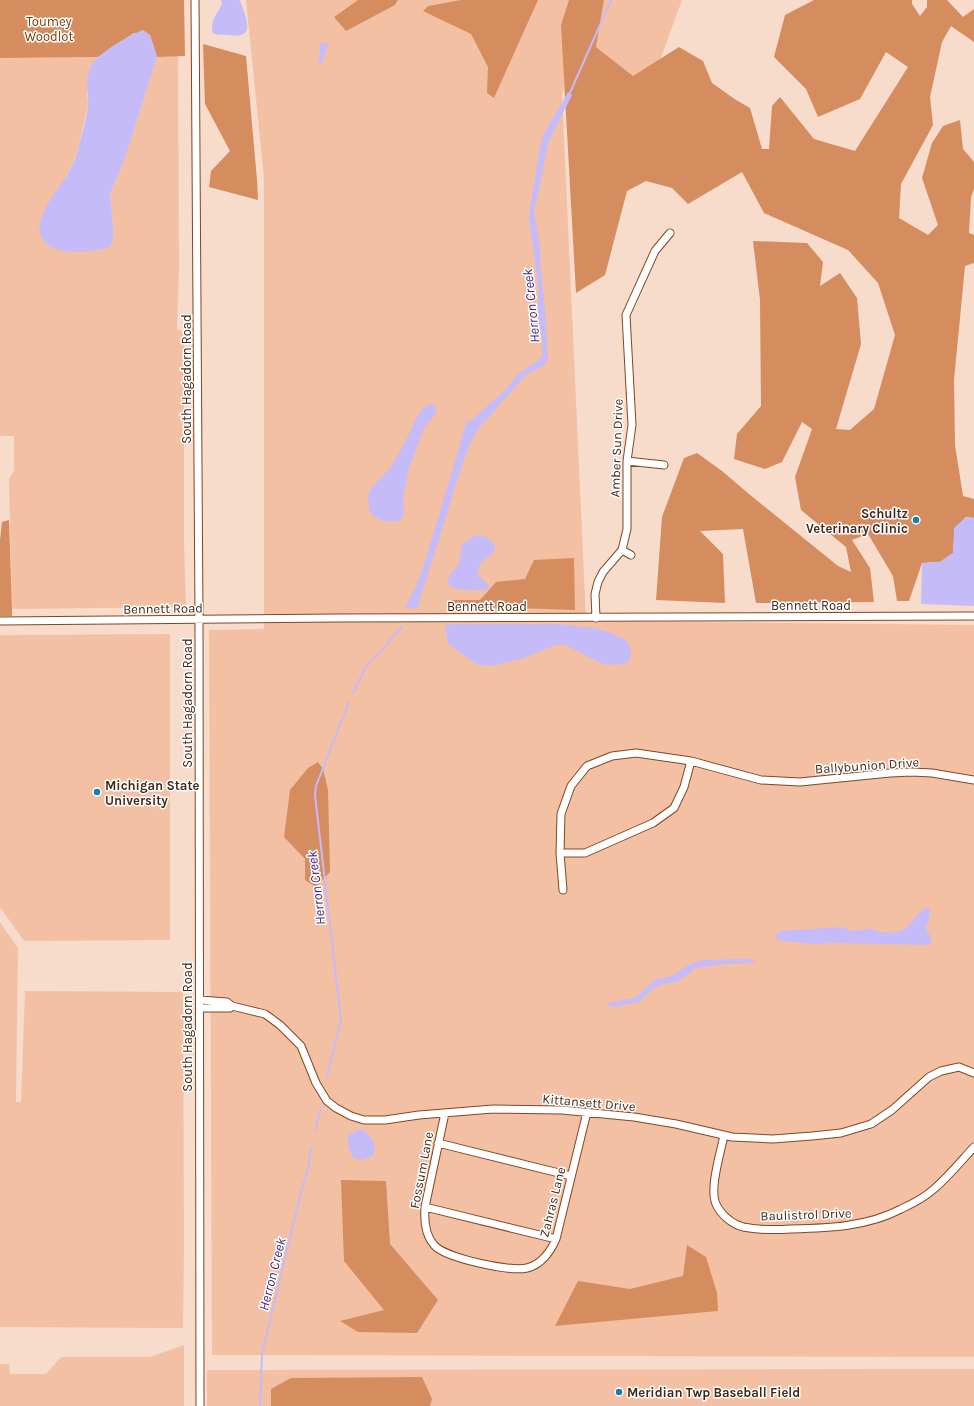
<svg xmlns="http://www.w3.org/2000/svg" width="974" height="1406" viewBox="0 0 974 1406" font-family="Karla,sans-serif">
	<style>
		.green { fill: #f3c0a3 }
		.forest { fill: #d58c5f }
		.water { fill: #c5bbf8 }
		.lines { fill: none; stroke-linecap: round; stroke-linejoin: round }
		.stream { stroke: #c5bbf8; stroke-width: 2 }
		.minor-casing { stroke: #814721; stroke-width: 9 }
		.minor { stroke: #fff; stroke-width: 7 }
		.poi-dot { fill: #177fa9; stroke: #fff; stroke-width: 1.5 }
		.labels { text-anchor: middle; stroke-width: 3; stroke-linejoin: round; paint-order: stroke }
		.park-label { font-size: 13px; fill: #7c3a00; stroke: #fff }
		.street-label { font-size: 13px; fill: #412717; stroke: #fff }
		.poi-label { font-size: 13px; font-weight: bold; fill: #412717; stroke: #fff; text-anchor: start }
		.water-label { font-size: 14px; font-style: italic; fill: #41277d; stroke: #fff }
	</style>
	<rect width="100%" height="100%" fill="#f7dbcb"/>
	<path class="green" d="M246 0H588L562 94 586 621 974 625V1357L212 1355 209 630 264 629V178Z
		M604 0H682L660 60 633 76 596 47Z
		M178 56 179 267 177 329 184 333V541L186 607 12 609 9 479 14 471V436H0V58L98 57 91 66 87 93 88 104 79 146 72 166 60 187 50 201 65 251 101 250 114 236 110 194 125 158 157 57Z
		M170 634V940L24 941 0 907V635Z
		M0 922 18 948 16 1102H21L25 991 183 992 184 1247 183 1328 0 1327Z
		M184 1345V1406H0V1364H9L10 1374H46L61 1357H150Z
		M974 1369V1406H207V1370Z"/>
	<path class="forest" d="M0 0H184L185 56 157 57 150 35 134 33 98 57 0 58Z
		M358 0H398L395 5 346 31 334 17Z
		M461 0H538L494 98 487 93 488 67 471 34 423 11 428 6Z
		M569 0H604L596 47 633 76 679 47 703 61 712 83 736 100 750 108 762 149H769L772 106 780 97 814 139 855 151 908 67 886 52 860 99 818 117 806 89 774 57 785 15 814 0H912V4L920 16 927 7V0H947L963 17 974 9V42L951 26 942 42 930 97 933 125 901 184 899 218 928 235 938 225 922 178 932 143 943 126 960 120 963 149 974 162V189L971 197 969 233 974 235V263L965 266 954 380 955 445 963 496 974 499V518L966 517 954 541 953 553 940 562 922 563 909 601H897L893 576 868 534 852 540 870 568 874 602 756 603 743 529 700 531 723 554 725 603 656 600 662 517 684 458 697 453 722 471 749 494 838 566 851 572 846 547 801 510 795 477 812 429 802 422 782 462 765 469 734 459 737 434 761 406 760 300 753 241 807 243 823 262 820 286 840 273 857 298 861 344 836 429 850 430 874 409 895 335 878 283 848 250 764 213 742 172 688 204 672 188 646 181 627 191 605 275 576 293 561 25Z
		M203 44 246 56 257 180 258 200 209 187 211 171 230 151 205 104Z
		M9 520 12 609V616H0V540L2 522Z
		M574 558 575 610 450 606 451 600H480L496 582 525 579 534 560Z
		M318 762 323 769 328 790 330 872 316 887 305 880V859L284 837 290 790 308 768Z
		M341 1180 386 1181 390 1244 438 1300 417 1333 358 1332 340 1321 384 1310 344 1261Z
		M687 1245 706 1257 717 1293 718 1311 555 1326 578 1281 630 1289 683 1276Z
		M422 1377 432 1399 430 1406H271V1389L291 1378Z"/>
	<path class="water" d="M221 0H239L240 1C246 17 257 40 229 35 223 34 218 36 213 33 209 21 218 13 222 4Z
		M143 30 150 35 157 57 125 158 110 194 114 236 110 247C96 252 73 253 59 250 51 248 46 245 42 238 30 218 64 184 72 166 75 160 77 153 79 146 82 134 87 117 88 105 89 91 84 79 91 66 98 53 129 35 143 30Z
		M321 43H325L328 45 322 64 319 63 318 61 320 53 319 46Z
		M568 92 572 95 548 143 537 200 534 210 540 247V260L545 308 548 358 545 365 526 375 501 403 492 414 482 424 472 439 463 462 417 609 405 607 415 588 424 564 449 482 465 426 467 422 473 419 504 391 519 373 539 360 542 355V340L538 318V285L529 218C530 204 533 191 535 178 538 163 538 147 545 132 552 119 561 105 568 92Z
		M429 404 435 405 436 411 435 415 425 426 409 468 403 499 404 515 401 520C392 523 383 522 375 517 371 514 369 511 369 507 365 487 377 484 387 471 391 467 393 463 396 458 399 452 403 446 406 440 413 427 416 412 429 404Z
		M966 517 974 518V606L921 604 922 563 940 562 953 553 954 528Z
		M475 535 487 537 495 545 494 552C485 561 478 560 478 575L488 584 489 589C482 591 459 591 452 587 450 586 449 584 448 582 449 574 451 573 456 568 460 563 461 551 462 545Z
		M454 624H558L594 628 609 632 626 640 630 646 631 657 629 661 624 664 607 665 600 663 566 645H555L524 658 492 666H485L474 663 451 646 448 643 445 628 447 625Z
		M925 908 930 909 929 921 926 927 927 931 931 937V945H927L834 943 811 944 778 940 775 937 780 931 843 927 850 931 871 929 879 932 890 933 900 931 907 927 921 911Z
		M731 959H755L753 963 726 964 695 968 689 974 676 982 662 984 654 988 639 1002C628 1003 618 1008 607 1006L609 1003 636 997 656 979 670 977 690 964 704 960H716Z
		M361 1129C373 1136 377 1143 373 1156L362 1160 354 1158C348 1150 347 1144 348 1135Z"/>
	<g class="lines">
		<path class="stream" d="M569 95 611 0
			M353 693 366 666 384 648 402 626
			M327 1077 341 1020 315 795 316 786 349 702
			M315 1130 321 1108
			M260 1406 262 1354 302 1188 308 1170 311 1147"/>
		<defs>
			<path id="minor" d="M195 0 199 619 200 1406
				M627 461 664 465
				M622 550 631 555
				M596 618 595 594 598 582 603 572 622 550 627 529V461L632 425 626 315 655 251 670 233
				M0 621 337 618 974 616
				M560 853H585L653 823 674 808 684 787 691 761
				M563 890 560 853 561 814 571 786 587 766 612 756 636 753 691 761 761 780 800 782 890 773 912 772 932 773 974 780
				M200 1000 227 1002 232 1006 265 1014 280 1025 301 1046 316 1083 327 1101 336 1108 351 1116 364 1120H385L419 1115 493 1109 562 1110 634 1117 676 1124 732 1137 773 1139 812 1136 841 1133 871 1124 892 1110 929 1077 941 1071 959 1067 974 1073
				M200 1008H230L232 1006
				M445 1113 425 1207C424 1220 425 1235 434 1245 445 1258 510 1272 527 1268 541 1265 551 1251 556 1239L587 1112
				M724 1135C721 1152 709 1188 716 1204 721 1215 732 1224 743 1227 758 1230 776 1230 791 1229 828 1228 867 1227 901 1209 912 1204 925 1197 934 1189 949 1176 961 1161 974 1147
				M438 1143 571 1176
				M425 1207 556 1239"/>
		</defs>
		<use href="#minor" class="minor-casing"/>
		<use href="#minor" class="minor"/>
	</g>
	<g class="poi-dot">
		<circle cx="916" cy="520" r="4"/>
		<circle cx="97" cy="792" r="4"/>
		<circle cx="619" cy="1392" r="4"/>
	</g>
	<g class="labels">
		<g class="park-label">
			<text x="49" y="26">Toumey<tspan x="49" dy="15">Woodlot</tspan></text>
		</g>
		<g class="street-label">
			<text transform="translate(186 379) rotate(-90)" y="5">South Hagadorn Road</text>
			<text transform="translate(616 448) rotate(-88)" y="5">Amber Sun Drive</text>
			<text x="811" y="610">Bennett Road</text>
			<text x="487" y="611">Bennett Road</text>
			<text transform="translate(163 608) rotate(-1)" y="5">Bennett Road</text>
			<text transform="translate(187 703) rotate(-90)" y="5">South Hagadorn Road</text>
			<text transform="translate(867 765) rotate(-4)" y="5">Ballybunion Drive</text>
			<text transform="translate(187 1027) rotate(-90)" y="5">South Hagadorn Road</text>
			<text transform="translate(589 1102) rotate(5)" y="5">Kittansett Drive</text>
			<text transform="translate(421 1170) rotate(-79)" y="5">Fossum Lane</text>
			<text transform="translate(552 1202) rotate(-76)" y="5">Zahras Lane</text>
			<text transform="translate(806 1214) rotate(-2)" y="5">Baulistrol Drive</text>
		</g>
		<g class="poi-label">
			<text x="908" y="518" text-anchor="end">Schultz<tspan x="908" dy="15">Veterinary Clinic</tspan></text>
			<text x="105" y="790">Michigan State<tspan x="105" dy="15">University</tspan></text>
			<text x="627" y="1397">Meridian Twp Baseball Field</text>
		</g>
		<g class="water-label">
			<text transform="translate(531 306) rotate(-96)" y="5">Herron Creek</text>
			<text transform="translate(316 888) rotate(-97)" y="5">Herron Creek</text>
			<text transform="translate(272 1274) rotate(-76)" y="5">Herron Creek</text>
		</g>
	</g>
</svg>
